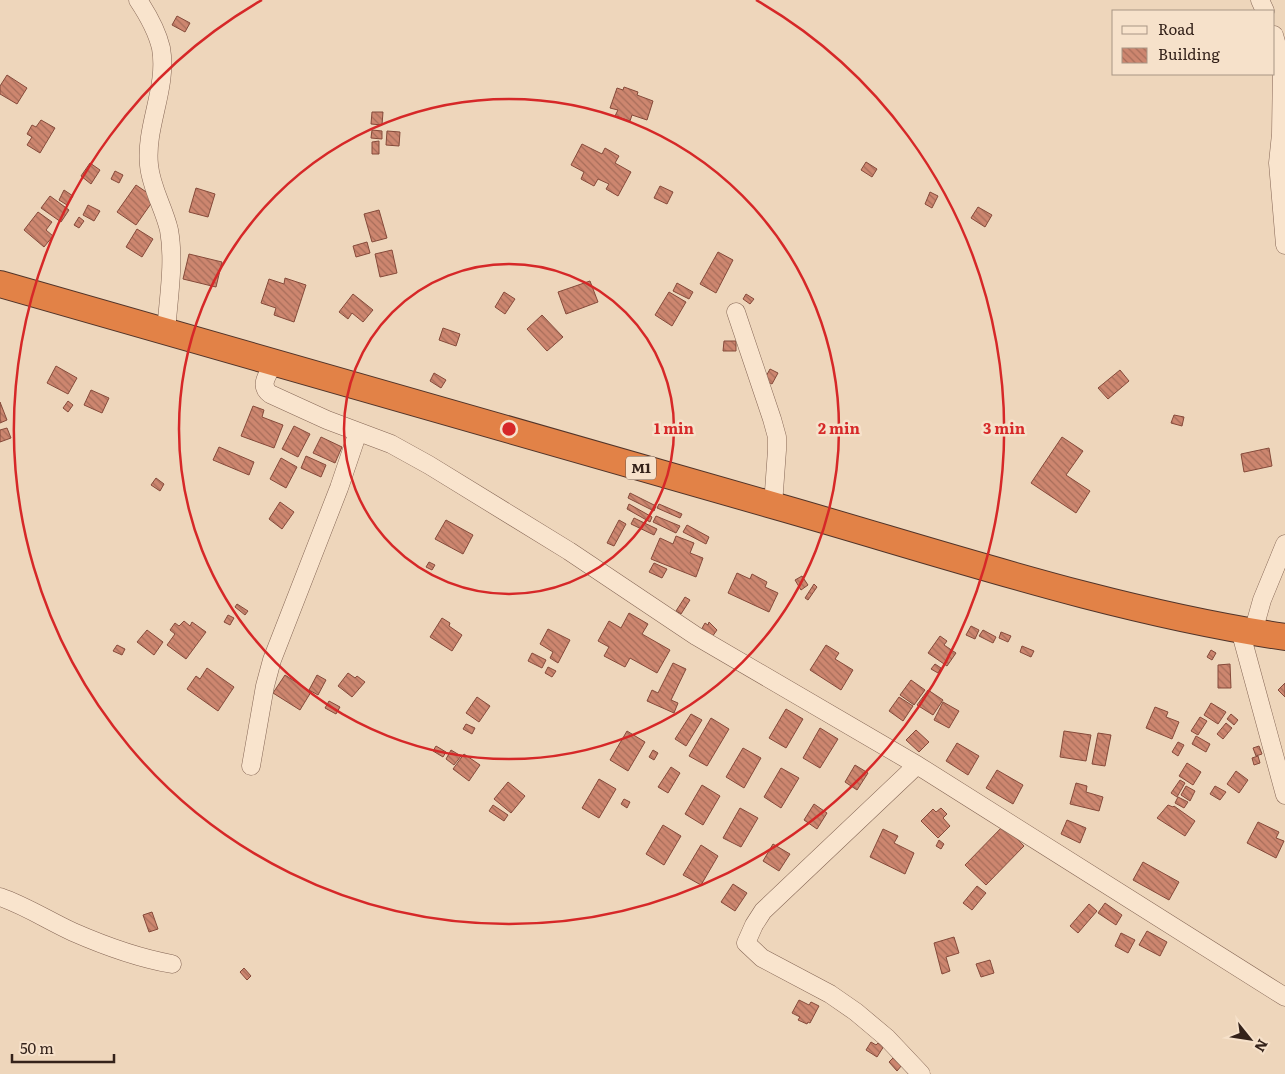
<svg xmlns="http://www.w3.org/2000/svg" width="1285" height="1074" viewBox="0 0 1285 1074" font-family="Literata,serif">
	<style>
		.building { fill: url(#building-back-hatch); stroke: #854a3a }
		.lines { fill: none; stroke-linecap: round; stroke-linejoin: round }
		.minor-casing { stroke: #856655; stroke-width: 19 }
		.highway-casing { stroke: #52352a; stroke-width: 28 }
		.minor { stroke: #f9e4cd; stroke-width: 18 }
		.highway { stroke: #e28247; stroke-width: 26 }
		.ring { fill: none; stroke: #d62828; stroke-width: 2.5 }
		.labels { text-anchor: middle; stroke-width: 5; stroke-linejoin: round; paint-order: stroke }
		.shield { fill: #f6e1ca; stroke: #6e5b4f; stroke-width: 1 }
		.shield-label { font-size: 14px; font-weight: bold; fill: #34221a }
		.centre { fill: #d62828; stroke: #f6e1ca; stroke-width: 2.5 }
		.ring-label { font-size: 15px; text-anchor: middle; font-weight: bold; fill: #d62828; stroke: #f6e1ca; stroke-width: 5; stroke-linejoin: round; paint-order: stroke }
	</style>
	<defs>
		<pattern id="building-back-hatch" width="6" height="6" patternUnits="userSpaceOnUse" patternTransform="scale(1.25)"><rect width="6" height="6" fill="#cd866f"/><path d="M-1 5l2 2M0 0l6 6M5-1l2 2" fill="none" stroke="#a76d5a"/></pattern>
	</defs>
	<rect width="100%" height="100%" fill="#eed6bb"/>
	<path class="building" d="M177 16 190 23 185 32 172 25Z
		M7 75 27 88 17 104 0 94V86Z
		M624 87 638 92 637 95 653 101 647 120 632 115 630 121 615 116 618 110 610 108 617 88 623 90Z
		M372 112H383L382 125 371 124Z
		M41 120 55 128 40 153 27 145 32 137 27 134 32 125 36 127Z
		M372 130 382 131V139L371 138Z
		M387 131 400 132 399 146 386 145Z
		M379 141V154H372V142Z
		M582 144 602 154 605 148 619 156 615 163 631 172 618 196 606 189 609 184 598 179 594 186 581 179 584 172 571 165Z
		M866 162 877 169 872 177 861 170Z
		M90 163 100 170 91 184 81 176Z
		M115 171 123 175 119 183 111 179Z
		M136 185 155 198 136 225 117 212Z
		M660 186 673 192 667 204 654 198Z
		M196 188 215 194 208 217 189 212Z
		M64 190 73 196 67 205 59 200Z
		M930 192 938 196 932 208 925 204Z
		M50 196 69 210 61 222 41 208Z
		M88 205 100 211 94 221 83 215Z
		M978 207 992 215 985 227 971 218Z
		M379 210 387 238 372 242 364 214Z
		M38 212 52 222 46 230 53 236 44 247 24 230Z
		M79 217 84 221 79 228 74 225Z
		M137 229 153 239 142 257 126 247Z
		M367 242 370 253 356 257 353 246Z
		M392 250 397 273 380 277 375 254Z
		M718 252 733 260 716 293 700 284Z
		M189 254 222 262 216 287 183 279Z
		M285 278 306 285 294 322 274 315 276 308 261 303 269 279 284 284Z
		M590 281 598 302 566 314 558 292Z
		M677 283 693 292 689 299 673 291Z
		M504 292 515 299 505 314 495 307Z
		M669 292 686 302 672 326 655 315Z
		M353 294 373 310 363 322 352 313 348 319 339 312Z
		M746 294 754 299 750 304 743 299Z
		M542 315 563 337 547 351 527 329Z
		M443 328 460 334 456 346 439 340Z
		M724 341H736V351H723Z
		M56 366 77 378 68 394 47 383Z
		M770 369 778 373 772 384 764 380Z
		M1120 370 1129 381 1108 399 1098 388Z
		M434 373 446 380 441 388 430 381Z
		M91 390 109 398 102 413 84 405Z
		M68 401 73 405 68 412 63 408Z
		M0 402 7 420 0 423Z
		M253 406 264 410 262 417 283 425 274 448 241 436Z
		M1174 415 1184 417 1182 426 1171 423Z
		M294 426 310 434 298 457 282 449Z
		M7 428 11 438 0 442V430Z
		M321 437 342 447 335 463 313 453Z
		M1062 437 1083 451 1066 475 1090 491 1076 513 1031 483Z
		M219 447 254 462 249 475 213 460Z
		M1269 448 1272 466 1244 472 1241 454Z
		M306 456 326 465 321 477 301 468Z
		M281 458 297 467 286 488 270 479Z
		M156 478 164 484 160 491 151 485Z
		M630 493 656 506 654 511 628 498Z
		M280 502 294 512 282 529 269 519Z
		M629 504 652 517 650 522 627 509Z
		M659 504 682 514 680 518 657 508Z
		M656 516 680 526 676 533 653 522Z
		M634 518 657 529 654 535 631 524Z
		M446 520 473 535 463 554 435 539Z
		M619 520 626 524 614 546 607 543Z
		M687 525 709 537 706 544 683 532Z
		M676 536 694 543 690 553 703 558 696 577 651 559 660 538 673 544Z
		M429 562 435 565 432 570 426 567Z
		M654 563 667 569 662 578 649 572Z
		M737 573 750 579 752 574 767 582 765 587 778 593 769 612 728 593Z
		M802 576 808 585 801 590 795 580Z
		M814 584 817 587 808 600 805 598Z
		M685 597 690 600 681 614 676 611Z
		M237 604 248 611 245 615 235 607Z
		M629 613 648 624 642 634 670 650 657 673 630 658 625 667 604 656 609 647 598 641 609 621 621 628Z
		M228 615 234 618 230 625 224 622Z
		M442 618 450 623 449 626 462 635 452 651 430 637Z
		M184 621 190 626 192 622 206 632 186 659 167 645 175 634 170 630 175 623 179 626Z
		M709 622 717 630 712 637 701 630 705 623 708 625Z
		M971 626 979 630 975 639 966 635Z
		M548 629 570 640 558 663 550 658 553 652 540 644Z
		M147 630 163 642 154 655 137 642Z
		M983 630 996 637 993 643 979 636Z
		M1001 632 1011 636 1008 642 999 638Z
		M940 636 947 641 944 645 956 653 947 666 928 653Z
		M117 645 125 649 122 655 113 651Z
		M826 645 839 653 835 659 853 670 841 690 810 670Z
		M1022 646 1034 651 1031 657 1020 652Z
		M1211 650 1216 653 1212 660 1207 657Z
		M532 653 546 660 542 668 528 661Z
		M673 663 686 669 671 700 678 703 674 713 647 701 652 690 658 693Z
		M935 664 941 668 938 673 931 669Z
		M1230 664 1231 688H1218V665Z
		M548 667 556 671 552 677 545 673Z
		M207 668 234 687 218 711 187 689 196 676 200 679Z
		M348 673 355 678 357 676 365 682 352 697 338 686Z
		M285 675 311 692 300 710 273 693Z
		M317 675 326 680 318 695 309 690Z
		M911 680 925 690 914 705 900 695Z
		M1285 683V697L1278 690Z
		M928 690 943 700 933 715 917 705Z
		M477 697 490 706 479 722 466 713Z
		M899 697 913 706 903 721 889 711Z
		M329 701 340 707 336 714 325 708Z
		M943 702 959 711 949 728 934 720Z
		M1211 703 1226 712 1218 724 1204 715Z
		M1155 707 1168 712 1166 717 1179 722 1172 739 1146 728Z
		M786 709 803 719 786 748 769 738Z
		M691 714 702 720 686 746 675 739Z
		M1231 714 1238 720 1234 725 1227 719Z
		M1200 717 1207 721 1198 735 1191 731Z
		M711 718 729 729 707 766 689 756Z
		M1226 723 1232 728 1223 739 1217 734Z
		M466 724 475 728 472 734 463 729Z
		M820 728 838 739 820 768 803 758Z
		M916 730 929 742 919 752 906 740Z
		M627 731 645 742 628 771 610 760Z
		M1064 731 1091 735 1086 761 1060 757Z
		M1098 733 1111 735 1105 766 1092 764Z
		M1196 736 1210 744 1206 752 1192 744Z
		M1178 742 1184 745 1178 756 1172 752Z
		M957 743 979 756 968 775 946 761Z
		M436 746 446 752 443 757 433 751Z
		M1259 746 1262 754 1256 756 1253 748Z
		M743 748 761 758 744 788 726 777Z
		M451 750 461 756 454 765 446 759Z
		M653 750 658 753 654 760 649 757Z
		M464 754 480 765 469 781 453 769Z
		M1258 756 1260 763 1254 765 1252 758Z
		M1187 763 1201 772 1193 785 1179 776Z
		M855 765 868 773 857 790 845 782Z
		M671 767 680 773 668 793 658 787Z
		M781 768 799 778 781 808 764 797Z
		M997 770 1023 785 1013 804 986 788Z
		M1236 771 1248 780 1239 793 1227 784Z
		M599 779 616 789 599 818 582 808Z
		M1180 780 1185 783 1177 797 1171 793Z
		M508 782 525 796 511 813 494 799Z
		M1076 783 1087 786 1086 792 1103 797 1099 811 1070 804Z
		M702 785 720 796 703 825 685 814Z
		M1186 786 1195 791 1190 801 1181 795Z
		M1215 786 1226 792 1220 800 1210 794Z
		M1178 797 1188 802 1184 808 1175 803Z
		M624 799 630 802 627 808 621 804Z
		M814 804 827 813 817 829 804 820Z
		M493 805 508 815 504 821 489 811Z
		M1168 805 1173 807 1174 806 1195 821 1185 836 1157 818Z
		M740 808 758 818 741 847 723 838Z
		M941 808 947 814 943 818 950 826 938 838 921 821 933 809 936 812Z
		M1067 820 1086 828 1080 843 1061 834Z
		M1258 822 1279 832 1276 838 1284 841 1276 858 1247 843Z
		M663 825 681 836 664 865 646 854Z
		M1004 825 1024 846 986 885 965 865Z
		M883 829 898 836 894 843 914 853 905 874 870 857Z
		M939 840 944 844 941 849 936 846Z
		M773 844 790 854 779 871 763 861Z
		M701 845 718 856 701 885 683 875Z
		M1143 862 1179 882 1169 900 1133 880Z
		M733 884 747 893 735 911 721 902Z
		M977 886 986 893 972 910 963 903Z
		M1105 903 1122 915 1116 925 1098 913Z
		M1089 904 1097 911 1078 933 1070 926Z
		M152 912 158 929 149 932 143 915Z
		M1147 931 1167 942 1160 956 1139 945Z
		M1121 933 1135 940 1128 953 1115 946Z
		M954 937 959 953 946 957 950 971 942 974 934 943Z
		M990 960 994 973 981 977 976 964Z
		M244 968 251 976 247 980 240 972Z
		M799 1000 809 1005 811 1002 819 1006 810 1023 808 1022 807 1024 798 1020 800 1017 792 1013Z
		M871 1042 876 1045 878 1043 884 1046 877 1057 866 1050Z
		M894 1057 902 1065 897 1071 889 1062Z"/>
	<g class="lines">
		<defs>
			<path id="minor" d="M138 0C148 15 157 31 161 48 168 88 145 126 149 165 151 188 164 208 169 230 175 263 168 300 166 333
				M1260 0 1265 11
				M1274 35 1282 63 1281 134 1278 163 1285 245
				M736 312 772 419 777 437V450L773 505
				M274 363C269 373 258 385 270 394L327 420 391 444 429 465 569 551 696 636 917 765 1285 997
				M1240 630 1285 795
				M1253 632 1262 600 1285 544
				M917 765 763 911 754 925 746 943 762 958 830 994 856 1012 887 1038 921 1074
				M251 766 265 686 272 660 339 488 358 432
				M0 897C26 906 49 921 73 932 105 946 138 958 172 964"/>
			<path id="highway" d="M0 284C260 359 520 432 779 507 947 555 1112 611 1285 637"/>
		</defs>
		<use href="#minor" class="minor-casing"/>
		<use href="#highway" class="highway-casing"/>
		<use href="#minor" class="minor"/>
		<use href="#highway" class="highway"/>
	</g>
	<g class="ring">
		<circle cx="509" cy="429" r="165"/>
		<circle cx="509" cy="429" r="330"/>
		<path d="M756 0A495 495 0 1 1 262 0"/>
	</g>
	<g class="labels">
		<rect class="shield" x="626" y="456.5" width="30" height="23" rx="4"/>
		<g class="shield-label">
			<text x="641" y="473">M1</text>
		</g>
	</g>
	<circle cx="509" cy="429" r="8" class="centre"/>
	<g class="ring-label">
		<text x="674" y="434">1 min</text>
		<text x="839" y="434">2 min</text>
		<text x="1004" y="434">3 min</text>
	</g>
	<rect x="1112" y="10" width="162" height="65" fill="#f6e1ca" stroke="#a89584"/>
	<rect x="1122" y="26" width="25" height="8" fill="#f9e4cd" stroke="#a89584"/>
	<text x="1158" y="35" font-size="15" fill="#34221a">Road</text>
	<rect x="1122" y="48" width="25" height="15" fill="url(#building-back-hatch)" stroke="#a89584"/>
	<text x="1158" y="60" font-size="15" fill="#34221a">Building</text>
	<g transform="translate(1250 1039) rotate(120)" stroke="#f6e1ca" stroke-width="4" paint-order="stroke">
	<path d="M0-4L9 19L0 12L-9 19Z" fill="#34221a"/>
	<text y="-8" font-size="14" font-weight="bold" text-anchor="middle" fill="#34221a">N</text>
	</g>
	<path d="M12 1054v8h102v-8" fill="none" stroke="#34221a" stroke-width="2.5"/>
	<text x="20" y="1054" font-size="15" fill="#34221a" stroke="#f6e1ca" stroke-width="4" paint-order="stroke">50 m</text>
</svg>
